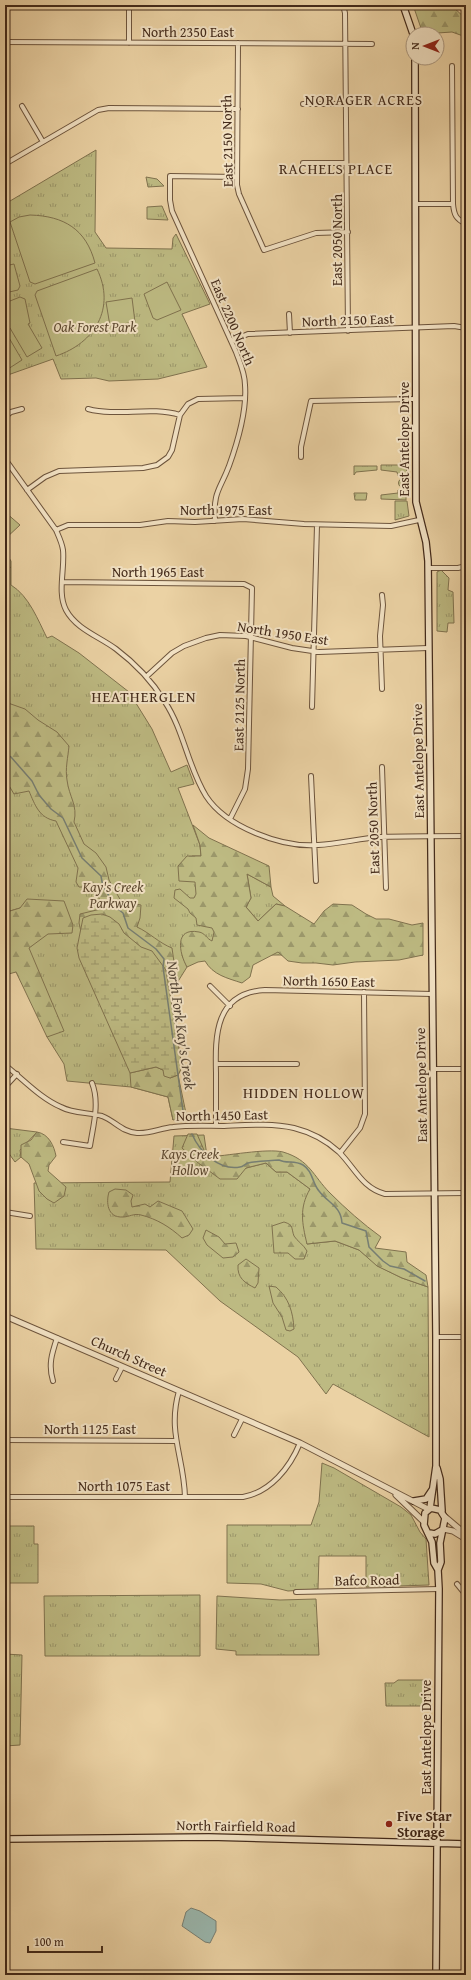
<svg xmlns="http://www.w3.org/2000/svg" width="471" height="1980" viewBox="0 0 471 1980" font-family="'Gentium Book Plus',serif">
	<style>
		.grass { fill: url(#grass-tufts); stroke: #80724e }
		.forest { fill: url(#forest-firs); stroke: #80724e }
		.wetland { fill: url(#wetland-marsh); stroke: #80724e }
		.pitch { fill: #bdba82; stroke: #80724e }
		.water { fill: #99b6ad; stroke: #777e72 }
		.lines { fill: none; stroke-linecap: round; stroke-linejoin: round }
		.stream { stroke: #777e72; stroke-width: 1.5 }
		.minor-casing { stroke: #6d543c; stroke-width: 6 }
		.tertiary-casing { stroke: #6d543c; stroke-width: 7 }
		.secondary-casing { stroke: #432a1a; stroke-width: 8 }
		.minor { stroke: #f2e2c4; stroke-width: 4 }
		.tertiary { stroke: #f2e2c4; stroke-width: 5 }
		.secondary { stroke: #f2e2c4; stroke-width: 5.5 }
		.poi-dot { fill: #8f2418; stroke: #f2e2c4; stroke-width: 1.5 }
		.labels { text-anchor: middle; stroke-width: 4; stroke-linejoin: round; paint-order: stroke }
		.street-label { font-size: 14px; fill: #432a1a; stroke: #f2e2c4 }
		.park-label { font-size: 14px; font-style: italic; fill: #5b472f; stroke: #f2e2c4 }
		.poi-label { font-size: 14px; font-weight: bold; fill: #432a1a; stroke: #f2e2c4; text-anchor: start }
		.neighbourhood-label { font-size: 15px; letter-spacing: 1px; fill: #432a1a; stroke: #f2e2c4 }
		.water-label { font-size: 15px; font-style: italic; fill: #544637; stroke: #f2e2c4 }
	</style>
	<defs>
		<pattern id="grass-tufts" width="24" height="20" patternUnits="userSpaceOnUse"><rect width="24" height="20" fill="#bdba82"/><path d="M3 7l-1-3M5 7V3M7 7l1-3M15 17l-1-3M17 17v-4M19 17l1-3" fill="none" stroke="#9b976a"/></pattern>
		<pattern id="forest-firs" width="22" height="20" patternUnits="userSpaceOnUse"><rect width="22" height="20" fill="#bdba82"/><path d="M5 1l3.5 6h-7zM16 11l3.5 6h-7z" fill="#9b976a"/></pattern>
		<pattern id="wetland-marsh" width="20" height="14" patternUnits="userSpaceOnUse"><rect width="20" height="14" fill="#bdba82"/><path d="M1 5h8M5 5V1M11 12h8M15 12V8" fill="none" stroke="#9b976a"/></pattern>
	</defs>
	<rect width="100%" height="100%" fill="#ebd2a4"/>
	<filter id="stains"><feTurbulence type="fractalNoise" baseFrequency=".005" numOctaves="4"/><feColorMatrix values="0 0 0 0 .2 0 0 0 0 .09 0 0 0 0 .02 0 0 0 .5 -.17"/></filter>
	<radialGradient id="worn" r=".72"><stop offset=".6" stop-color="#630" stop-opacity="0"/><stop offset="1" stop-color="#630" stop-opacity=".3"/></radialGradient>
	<path class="grass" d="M96 150 95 232 106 248 172 249 173 238 176 234 210 304 182 314 207 367 158 379 109 381 96 378 61 379 53 359 5 376V204Z
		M146 177 157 179 164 186 148 187Z
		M162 206 168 220 147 219V207Z
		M403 452H407L406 464H401V455Z
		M381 465H406L407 475 398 476 397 472 381 470Z
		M354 466H377V470L356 472 354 475Z
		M398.5 483a4.5 4.5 0 1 1 9 0a4.5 4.5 0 1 1-9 0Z
		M398 490H406V500L381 499V495L398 493Z
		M354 493H367L366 500H355Z
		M395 501H407L409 516 395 520Z
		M11 567V585C29 596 38 620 47 638L52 636 79 653 129 692 152 729 171 772 187 765 194 784 178 788 200 845 201 856H192L248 936 423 955H182L187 967 177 983 175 962 166 970 182 1067 178 1075 173 1120 168 1097 131 1087 67 1081 64 1064 47 1037 20 908 10 911 5 907V571Z
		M441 570 449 578 448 590 453 592 454 623H448L447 632 437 631V572Z
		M247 874 271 887 273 896 285 906 276 904 258 921 246 907 251 898Z
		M5 1128 37 1132 20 1150 21 1157 15 1162 5 1148Z
		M204 1135 209 1170 246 1168 266 1163 276 1172H287L310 1189 307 1244 335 1241 359 1250 378 1266 402 1278 428 1287 429 1437 333 1384 326 1394 298 1357 220 1301 166 1250 36 1249 34 1183 170 1182 174 1136Z
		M322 1463 334 1468 401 1507 411 1515 420 1532 426 1539 429 1585 366 1587V1556H319L318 1589 288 1591 261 1584 227 1583V1525H311L319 1502Z
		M5 1526H34V1544H38V1583H5Z
		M200 1595V1656H45L44 1596Z
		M217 1596 280 1600 316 1599 319 1655H236V1651L216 1649Z
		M5 1654 22 1655 20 1745 5 1746Z
		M398 1680H428V1706H386L385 1683H394Z"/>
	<path class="forest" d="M413 5H451L466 19V37L452 32 423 34Z
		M5 512 20 525 5 539Z
		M5 552 11 561V567L5 571Z
		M8 703 25 709 38 720 57 732 69 746C68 757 65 769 67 780 69 797 78 805 74 822L84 844 96 853 106 867 109 880 121 901 141 905 140 918 137 927C150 933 159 943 172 948L177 983 166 986 82 936 79 923 80 914 105 908 92 887H79L76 882 78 868 56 821C39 818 35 805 29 791L14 794 5 779V706Z
		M193 825 209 838 269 866 271 887 247 874 251 898 246 907 258 921 276 904 285 906 314 924 324 911 333 904 352 905 366 914 376 919H389L412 925 423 923V955L399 960 355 962 333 965 316 963H302L288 961 278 952 253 965 250 977 242 983C227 978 213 975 205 961L198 962 187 967C179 953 174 927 199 932 205 933 207 939 212 941L214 932 212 928 197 925 196 918 190 913 188 909 174 898 175 890 180 889 190 898H194L196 894 195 882 179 881 178 866 187 856H201L200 845Z
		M27 899 64 901 73 925 72 933 48 934 29 948 64 1031 47 1037 16 972 5 975V907L10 911 20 908Z
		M156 1067 163 1070 170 1078 178 1075 187 1118 173 1120 168 1097 131 1087 130 1073Z
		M37 1132C49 1134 54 1146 56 1156L49 1165 48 1171 66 1187 64 1196 54 1203 47 1199 39 1191 29 1164 21 1157V1145L31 1140Z
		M188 1134H197L207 1157C226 1156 267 1148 283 1152 310 1160 313 1176 330 1193 346 1209 363 1224 381 1237L375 1248 406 1252 407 1262 426 1275 428 1287 402 1278 377 1266 359 1250 335 1241 307 1244C302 1223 299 1208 310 1189L287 1172H276L266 1163 246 1168 237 1179H220L197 1162 182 1148Z
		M115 1189 126 1190 133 1195 131 1201 132 1207 145 1204 150 1207 158 1201 182 1211 193 1229 189 1235 182 1238C170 1227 157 1219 141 1215 134 1213 129 1217 123 1217 107 1218 106 1202 109 1192Z
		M284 1222C294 1225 291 1228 294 1236 297 1241 304 1245 307 1251L304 1259H295L288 1253H274L272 1226Z
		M206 1230 219 1237 225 1244 236 1243 239 1252 233 1257 223 1258 207 1245 203 1238Z
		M246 1259 259 1268 258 1283 255 1288C245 1283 237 1278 238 1265Z
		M269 1286 276 1287C289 1298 293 1312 294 1329L290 1331 286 1330 282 1317 273 1303Z"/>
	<path class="wetland" d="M102 914 110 917 119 924 124 933 141 947 152 951 166 970 182 1067 178 1075 170 1078 164 1076 163 1070 156 1067 130 1073 79 958 77 948 83 918 91 915Z"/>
	<path class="pitch" d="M30 215C64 216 86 229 95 263L35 284 30 282 10 222 19 217Z
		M14 264 20 286 18 290 5 293 10 301 20 297 25 299 30 323 28 324 42 348 27 357 10 328H6L5 324V266Z
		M97 269C116 308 95 343 56 356L35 295 37 291Z
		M167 282 181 310 157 320 153 318 144 294Z
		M132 298 135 322 110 326 106 302Z
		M5 331 22 360 8 369 5 364Z"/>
	<path class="water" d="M191 1908 200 1911 216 1921V1931L210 1943 205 1942 182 1926 186 1912Z"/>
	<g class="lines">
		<path class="stream" d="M5 753 11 757 32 781 39 795 51 809 63 818 82 858 101 876 103 887 118 909 123 913 128 928 156 949 164 959 163 967 184 1118
			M192 1134C199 1151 219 1171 240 1167 243 1167 245 1164 248 1163 258 1161 269 1161 279 1160 287 1164 294 1160 303 1165 313 1171 312 1183 319 1191 328 1203 341 1206 342 1223L366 1231 369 1247 383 1261 390 1266 404 1269 425 1281"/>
		<defs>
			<path id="minor" d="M343 5 345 13 348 331
				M5 42 372 44
				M129 43V5
				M238 43 237 185 239 194 264 250 316 233 348 232
				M452 66 453 204C454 215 456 219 466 224
				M303 104H346
				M22 106 43 142
				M303 163H346
				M5 164 98 110 109 108 238 109
				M415 204H453
				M289 314 290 333
				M231 341 248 334 454 326 466 328
				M88 409C118 417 150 406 180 415
				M5 417 11 412 22 409
				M301 457V447L311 401 415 399
				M5 459 56 530C59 537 62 543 63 550 65 569 57 593 66 610 76 629 100 637 116 649 136 664 152 681 165 702 184 731 188 767 206 796 226 827 282 848 318 845 340 844 360 838 381 837 409 836 438 836 466 836
				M27 490 45 477 59 471 143 468 157 465 168 457 172 450 180 415 188 404 198 399 245 398
				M215 521C213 491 220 490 229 466 238 441 247 410 245 385 245 373 240 363 236 352L172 211 170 200V176L237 177
				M56 530 68 525H140L168 521 195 522 243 519 304 524 391 526 419 520
				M428 568H458L466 566
				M62 582 244 584 252 588 248 769 245 789 230 819
				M382 595 383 605 380 636 382 689
				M147 676 172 653 184 646 206 638 220 635 246 636 292 648 319 652 428 648
				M312 707 317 525
				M382 767 386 888
				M311 776 316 881
				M210 986 230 1006
				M216 1064H297
				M5 1065C23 1079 40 1098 61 1107 74 1114 88 1112 102 1116 115 1121 122 1132 137 1133 150 1134 161 1128 173 1127 190 1125 207 1126 224 1126 247 1125 272 1123 294 1128 310 1132 327 1141 339 1152 355 1168 362 1188 385 1194L466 1193
				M433 1069H466
				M5 1087 17 1074
				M216 1126C216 1108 216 1091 216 1073 215 1035 215 993 265 990L432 994
				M63 1142 90 1146C93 1126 100 1103 92 1083
				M340 1153 360 1128 365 1114 364 992
				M5 1212 30 1216
				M436 1337H466
				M116 1379 122 1367
				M53 1381C48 1365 52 1353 57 1338
				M179 1391C167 1432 184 1457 185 1497
				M234 1435 242 1419
				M5 1440 176 1441
				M5 1497H243C271 1492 290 1467 300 1443
				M457 1584 466 1595
				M296 1592 439 1589"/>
			<path id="tertiary" d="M5 1316 300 1443 428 1509
				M396 1495 423 1521
				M444 1516 463 1532 466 1537
				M443 1529 453 1531 466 1539"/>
			<path id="secondary" d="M403 5 413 34
				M415 58 416 502 426 542 428 561 436 1337V1466L430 1508
				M437 1468 440 1479 442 1511
				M414 1501 426 1499 432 1490
				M429 1533 435 1534 442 1530
				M5 1839 209 1837 466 1844
				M436 1975 439 1589 438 1570 434 1563 432 1542 424 1525 425 1513 431 1508 440 1510 445 1518 440 1543 441 1562 438 1570"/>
		</defs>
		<use href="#minor" class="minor-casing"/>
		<use href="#tertiary" class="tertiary-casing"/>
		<use href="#secondary" class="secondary-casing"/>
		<use href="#minor" class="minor"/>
		<use href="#tertiary" class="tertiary"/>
		<use href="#secondary" class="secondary"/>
	</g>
	<circle class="poi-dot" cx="389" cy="1824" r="4"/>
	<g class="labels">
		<g class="street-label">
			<text x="188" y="37">North 2350 East</text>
			<text transform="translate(227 141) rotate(-91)" y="5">East 2150 North</text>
			<text transform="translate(337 240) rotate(-90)" y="5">East 2050 North</text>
			<text transform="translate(348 320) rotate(-2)" y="5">North 2150 East</text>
			<text transform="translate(233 322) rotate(67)" y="5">East 2200 North</text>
			<text transform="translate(404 439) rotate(-90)" y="5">East Antelope Drive</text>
			<text x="226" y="515">North 1975 East</text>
			<text x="158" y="577">North 1965 East</text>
			<text transform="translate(283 633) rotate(9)" y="5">North 1950 East</text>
			<text transform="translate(239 705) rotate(-89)" y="5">East 2125 North</text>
			<text transform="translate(418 761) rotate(-91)" y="5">East Antelope Drive</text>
			<text transform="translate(373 828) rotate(-92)" y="5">East 2050 North</text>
			<text transform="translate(329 981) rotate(1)" y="5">North 1650 East</text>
			<text transform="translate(421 1085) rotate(-91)" y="5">East Antelope Drive</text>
			<text transform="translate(222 1115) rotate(-1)" y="5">North 1450 East</text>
			<text transform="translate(129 1356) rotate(24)" y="5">Church Street</text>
			<text x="90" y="1434">North 1125 East</text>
			<text x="124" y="1491">North 1075 East</text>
			<text transform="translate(367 1580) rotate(-1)" y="5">Bafco Road</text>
			<text transform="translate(426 1737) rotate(-90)" y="5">East Antelope Drive</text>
			<text transform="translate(236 1826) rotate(1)" y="5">North Fairfield Road</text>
		</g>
		<g class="park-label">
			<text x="95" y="332">Oak Forest Park</text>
			<text x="113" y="892">Kay's Creek<tspan x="113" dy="16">Parkway</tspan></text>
			<text x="190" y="1159">Kays Creek<tspan x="190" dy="16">Hollow</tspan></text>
		</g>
		<g class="poi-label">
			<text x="397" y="1821">Five Star<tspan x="397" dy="16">Storage</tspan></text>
		</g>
		<g class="neighbourhood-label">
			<text x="364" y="105">NORAGER ACRES</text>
			<text x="336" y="174">RACHELS PLACE</text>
			<text x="144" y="702">HEATHERGLEN</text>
			<text x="304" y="1098">HIDDEN HOLLOW</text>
		</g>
		<g class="water-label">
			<text transform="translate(181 1025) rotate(82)" y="5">North Fork Kay's Creek</text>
		</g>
	</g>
	<rect width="471" height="1980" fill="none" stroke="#ebd2a4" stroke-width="20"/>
	<rect x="6" y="6" width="459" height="1968" fill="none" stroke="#432a1a" stroke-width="2"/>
	<rect x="10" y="10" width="451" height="1960" fill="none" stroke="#432a1a"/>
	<g transform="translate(425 46) rotate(270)"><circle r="19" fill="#f2e2c4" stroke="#ac9880"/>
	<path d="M0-3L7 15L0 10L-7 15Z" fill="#8f2418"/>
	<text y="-6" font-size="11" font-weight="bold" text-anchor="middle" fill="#432a1a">N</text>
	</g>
	<path d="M28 1946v6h74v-6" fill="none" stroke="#432a1a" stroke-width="2"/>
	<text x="34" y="1946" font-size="12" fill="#432a1a" stroke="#f2e2c4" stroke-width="3" paint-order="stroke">100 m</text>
	<rect width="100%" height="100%" filter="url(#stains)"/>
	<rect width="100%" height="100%" fill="url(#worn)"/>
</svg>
